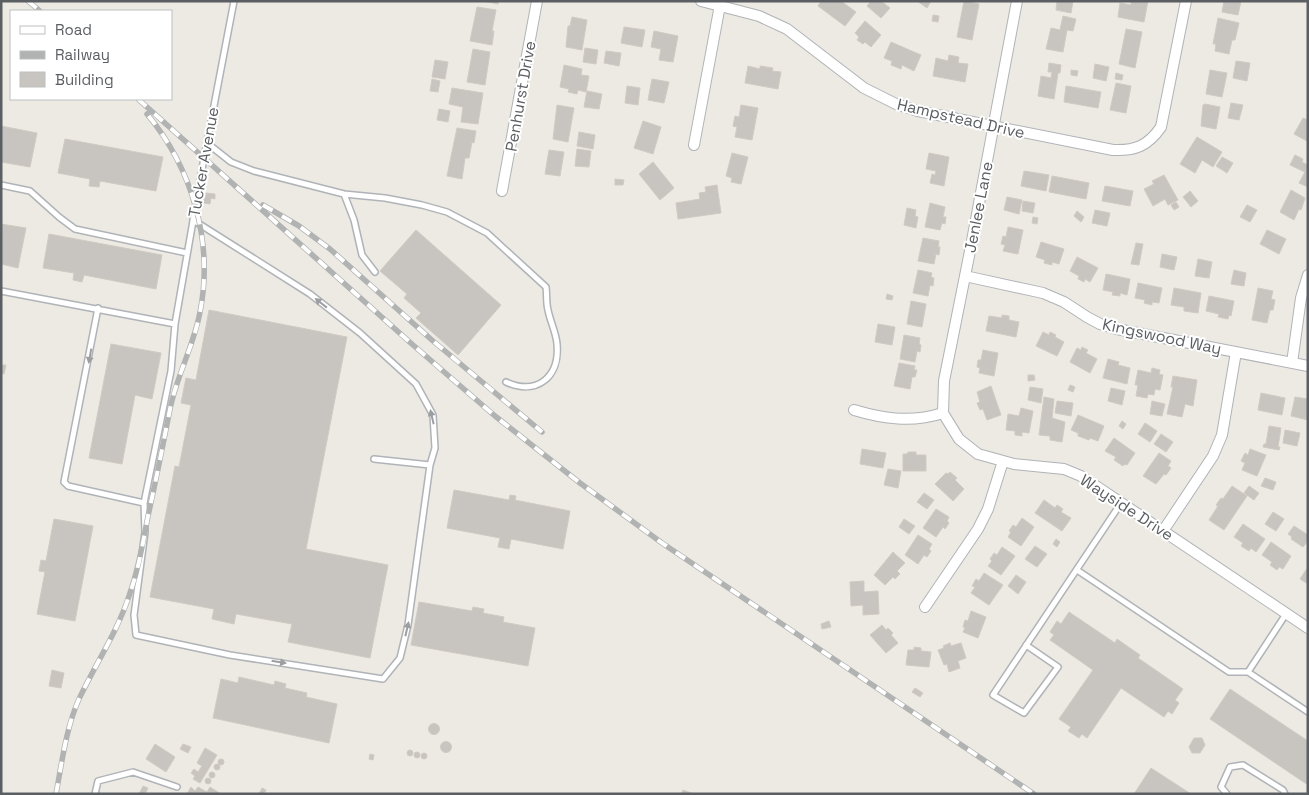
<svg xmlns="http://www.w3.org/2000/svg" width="1309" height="795" viewBox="0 0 1309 795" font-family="'Space Grotesk',sans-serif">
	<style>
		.building { fill: #c8c4c0; stroke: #d0cbc2 }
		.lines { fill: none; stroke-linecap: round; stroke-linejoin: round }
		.service-casing { stroke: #b0b3b7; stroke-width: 8 }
		.minor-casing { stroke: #b0b3b7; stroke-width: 12 }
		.service { stroke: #fff; stroke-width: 5 }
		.minor { stroke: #fff; stroke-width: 10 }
		.rail-casing { stroke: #b1b2b2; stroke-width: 5.5 }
		.rail { stroke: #fff; stroke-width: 4; stroke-dasharray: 11; stroke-linecap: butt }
		.oneway { fill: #9d9ea1 }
		.labels { text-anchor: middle; stroke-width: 4; stroke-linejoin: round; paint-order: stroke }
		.street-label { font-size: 16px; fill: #5b5e62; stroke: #fff }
	</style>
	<rect width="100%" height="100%" fill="#eceae3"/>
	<path class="building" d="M483 1H499L498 4Z
		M821 1H841L856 12 845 26 818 6Z
		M871 1H881L890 8 881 18 867 6Z
		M917 1H931L927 8Z
		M964 1 979 4 972 40 957 37Z
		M1057 1H1073L1071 13 1056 10Z
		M1131 1H1148L1144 22 1118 17 1120 3 1131 5Z
		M1224 1H1241L1238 15 1222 12Z
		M477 7 496 10 492 31H494L492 45 470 41Z
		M933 15 939 16 938 22 932 21Z
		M1063 16 1076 19 1073 31 1067 30 1063 52 1046 49 1051 28 1060 30Z
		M572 17 587 20 582 50 566 47 568 26H570Z
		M1218 18 1239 23 1235 40H1232L1229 54 1215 51 1216 44H1213Z
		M865 21 881 35 871 47 865 42 863 44 857 40 859 37 855 33Z
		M624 27 645 30 642 47 621 43Z
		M1126 29 1142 32 1135 68 1119 64Z
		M654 31 678 36 673 62 659 60 661 49 651 47Z
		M891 42 921 55 914 71 902 65 901 69 891 65 892 61 884 58Z
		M585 48 598 50 596 64 583 62Z
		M473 49 490 52 485 85 467 82Z
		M606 51 621 53 619 66 604 63Z
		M949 55 959 57 958 63 968 64 965 82 933 76 936 58 948 61Z
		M435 60 448 62 445 79 432 77Z
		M1236 61 1250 63 1247 81 1233 78Z
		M1049 63 1061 65 1060 73H1058L1054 99 1038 96 1041 76 1051 78 1052 72H1048Z
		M1095 64 1109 67 1106 81 1093 78Z
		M564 65 582 69 581 75 589 76 586 92 578 90 577 94 568 92 569 89 560 87Z
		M748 66 760 69V66L773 68 772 71 781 72 778 89 745 83Z
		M1071 70 1078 71 1077 76 1071 75Z
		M1210 70 1227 73 1222 97 1206 94Z
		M1116 73 1123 75 1122 80 1115 79Z
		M432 79 440 81 438 92 430 91Z
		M652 79 669 82 664 103 648 100Z
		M1116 83 1131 86 1126 113 1110 110Z
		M627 86 640 88 638 105 625 103Z
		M1066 86 1101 92 1098 108 1064 102Z
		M452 88 483 93 478 124 461 122 463 107 449 104Z
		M587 91 602 94 599 109 584 107Z
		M1231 103 1243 105 1239 120 1228 118Z
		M1205 104 1220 107 1216 129 1201 126 1203 105Z
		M557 105 574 108 568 142 553 139Z
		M741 105 758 108 752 140 735 137 737 127 733 126 735 116 739 117Z
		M439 109 450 111 448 122 437 120Z
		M1303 118 1308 120 1307 141 1294 134Z
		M643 121 661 127 653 154 634 148Z
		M1 126 37 133 30 167 1 162Z
		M457 128 476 131 474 143 472 142 469 158H465L462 179 447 176Z
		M579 132 595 135 593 149 577 146Z
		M1197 137 1222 152 1213 167 1202 160 1195 173 1180 164Z
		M65 139 163 157 156 191 100 181 99 187 89 186 90 179 58 173Z
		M577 149 591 151 589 167 575 166Z
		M549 150 564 152 560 176 545 174Z
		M732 153 748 157 741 184 731 182 732 178 726 176Z
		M929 153 949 157 944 186 930 183 932 174 935 175 936 171 926 169Z
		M1295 155 1303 159 1302 162 1308 165V187L1299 183 1305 172 1290 165Z
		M1222 157 1233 163 1227 173 1216 166Z
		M653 162 674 188 660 200 639 174Z
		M1024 171 1049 175 1046 191 1021 186Z
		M1164 175 1178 200 1168 205 1165 199 1153 206 1144 189 1154 184 1152 181Z
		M1052 176 1089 183 1086 199 1049 192Z
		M615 179 624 180 623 185H615Z
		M717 185 721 213 678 219 676 203 700 199 699 193 706 192 705 187Z
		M1105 186 1133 191 1130 206 1102 201Z
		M1291 190 1305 198 1301 210 1299 209 1294 220 1280 212Z
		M1190 191 1198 201 1191 207 1183 197Z
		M206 193 215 194V199L211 198 210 204 203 203Z
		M1007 197 1022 200 1019 214 1004 210Z
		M1023 201 1035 203 1033 213 1022 211Z
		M1176 202 1179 207 1174 210 1171 205Z
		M930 203 945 207 943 217H946L945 224 942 223 940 230 925 227Z
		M1247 205 1257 210 1250 222 1240 217Z
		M907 208 916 210 915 216 918 217 916 228 904 225Z
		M1095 210 1110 213 1107 226 1092 223Z
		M1077 211 1084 217 1081 222 1074 216Z
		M1033 217 1038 218 1037 224 1032 223Z
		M1 224 26 228 18 268 1 264Z
		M1008 227 1023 230 1018 254 1003 251 1005 245 1001 244 1003 236 1006 237Z
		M416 230 501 305 458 355 416 318 421 313 404 298 407 294 380 271Z
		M1267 230 1286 239 1279 254 1260 244Z
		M49 234 162 255 156 289 84 275 82 282 73 280 74 273 43 268Z
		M923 238 939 241 938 247H940L939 255 936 254 934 264 918 261Z
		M1041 242 1064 249 1059 264 1052 262V265L1044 263 1045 260 1036 257Z
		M1136 243 1143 244 1139 265 1131 264Z
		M1162 254 1177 257 1174 270 1160 267Z
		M1077 257 1098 268 1090 282 1085 279 1084 282 1078 279 1079 276 1070 271Z
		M1198 259 1212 262 1209 278 1195 276Z
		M918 270 932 273 931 277 934 278 933 286 930 285 928 296 913 293Z
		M1234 270 1246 273 1244 286 1231 284Z
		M1106 274 1130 279 1127 295 1120 293V296L1112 295 1113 292 1103 290Z
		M1138 283 1162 288 1159 303 1152 302V305L1144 303 1145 300 1135 298Z
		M1174 288 1201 293 1198 313 1184 311V307L1171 305Z
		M1258 288 1273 291 1271 299 1275 300 1273 310H1270L1267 323 1252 320Z
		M887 294 893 296 892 300 886 299Z
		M1209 296 1234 301 1231 316 1229 315 1228 319 1218 317 1219 314 1206 311Z
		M911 301 926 304 922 327 907 324Z
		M209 310 347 337 306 549 388 565 370 658 288 642 292 624 236 614 234 624 212 619 214 609 150 597 175 466 179 467 191 405 181 403 186 378 196 380Z
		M1002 315 1009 316V320L1019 322 1016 337 986 331 989 316 1002 318Z
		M878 324 895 327 892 345 875 342Z
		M1043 332 1049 335 1050 332 1056 335 1055 337 1064 342 1057 356 1036 346Z
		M904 335 920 338 919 344 921 345 920 352 917 351 915 362 900 359Z
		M111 344 161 353 152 399 135 395 122 464 89 458Z
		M1082 347 1088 350 1086 353 1097 359 1090 373 1070 362 1077 348 1081 350Z
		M983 350 998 353 994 376 979 373 980 368 977 367 978 360H981Z
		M1108 359 1119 362 1118 365 1130 368 1127 384 1103 378Z
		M899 363 915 366 914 370H917L915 377H912L910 389 894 386Z
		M1 365H6L4 374 1 373Z
		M1152 368 1160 370 1159 374 1163 375 1160 390 1155 389 1154 395 1148 394 1147 398 1136 396 1138 385H1135L1138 370 1151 373Z
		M1028 375H1034L1035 380 1028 381Z
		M1173 376 1197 380 1193 406 1185 404 1182 417 1167 414 1173 387H1171Z
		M1070 385 1075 387 1073 392 1068 390Z
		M991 386 1001 415 987 420 983 409 980 410 977 403 980 402 977 392Z
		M1030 387 1043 389 1041 403 1028 400Z
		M1111 388 1125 391 1122 405 1108 401Z
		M1261 393 1285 398 1282 415 1258 410Z
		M1044 397 1054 399 1052 418 1065 422 1062 442 1050 440V436L1039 435Z
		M1295 397 1308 399V420L1291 416Z
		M1057 401 1073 403 1071 416 1055 413Z
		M1152 401 1165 404 1162 416 1150 414Z
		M1021 408 1033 411 1029 433 1022 432V436L1015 435V431L1006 430 1008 414 1019 416Z
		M1078 415 1104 426 1098 441 1090 438 1089 440 1078 436V433L1071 430Z
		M1122 421 1126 424 1123 429 1119 426Z
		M1145 423 1157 431 1150 442 1138 434Z
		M1269 426 1281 428 1278 447H1280L1279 450 1263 447 1264 444H1266Z
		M1285 430 1300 433 1297 446 1283 443Z
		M1161 434 1173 442 1166 452 1154 444Z
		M1114 438 1135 453 1127 465 1125 464 1123 466 1114 460 1116 457 1105 451Z
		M862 449 886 453 883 468 860 464Z
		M1250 449 1266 455 1257 476 1242 470 1245 463 1241 461 1245 453 1248 455Z
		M908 452H916V455H926V471H903V454H907Z
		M1159 453 1171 461 1168 466 1171 468 1166 475 1164 474 1156 484 1143 476Z
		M888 469 901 471 898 488 884 485Z
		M950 472 957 478 955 480 964 489 953 501 935 484 946 473 948 474Z
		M1265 478 1276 482 1273 490 1261 486Z
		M1232 486 1247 496 1224 530 1209 520 1218 506 1216 505 1221 498 1223 499Z
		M1249 486 1259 493 1254 500 1244 493Z
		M454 490 509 500 510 495 516 496 515 500 570 511 563 549 511 539 509 549 498 547 500 538 447 528Z
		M924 493 934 500 927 509 917 502Z
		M1044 500 1055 508 1057 505 1063 509 1061 512 1071 518 1062 531 1035 513Z
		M936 509 949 517 947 521 949 523 945 529 943 527 936 537 923 528Z
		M1273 512 1284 519 1276 531 1265 524Z
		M1022 518 1034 527 1021 546 1008 537 1011 532 1009 531 1013 525 1016 527Z
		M54 519 93 526 75 621 37 614 45 572 39 571 41 560 46 561Z
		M904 519 915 526 909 534 899 527Z
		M1243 524 1265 539 1256 552 1251 548 1249 551 1241 546 1243 543 1234 537Z
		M1294 526 1308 535V541L1303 547 1291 539 1292 537 1288 534Z
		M918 535 932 544 929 549 931 551 927 557 924 555 918 564 905 555Z
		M1056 539 1060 542 1057 547 1053 544Z
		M1271 542 1291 556 1283 569 1279 567 1277 570 1270 565 1272 562 1262 555Z
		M1035 546 1047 554 1037 567 1025 559Z
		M1002 547 1015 556 1001 575 988 566 992 561 990 559 994 553 997 555Z
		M893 552 905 563 897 571 900 574 895 579 893 577 885 585 874 575Z
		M1308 567V584L1300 579Z
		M984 573 1003 585 989 605 971 593 975 587 972 586 976 579 979 581Z
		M1016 575 1026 582 1018 594 1008 586Z
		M864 581V592L878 591 879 614 863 615V605L851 606 850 582Z
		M419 602 472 611 473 607 484 609 483 613 504 617 503 622 535 628 528 666 411 645Z
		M971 611 986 617 978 638 963 632 965 628 963 627 965 620 968 621Z
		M1069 612 1115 643 1117 639 1140 655 1138 658 1183 689 1175 700 1179 703 1172 714 1168 711 1164 717 1121 688 1087 738 1082 734 1079 738 1068 731 1071 727 1059 719 1093 670 1050 640 1054 635 1050 632 1057 621 1061 624Z
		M829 621 831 627 822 629 821 624Z
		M882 625 886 630 888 628 893 633 891 635 898 643 886 653 870 635Z
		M950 643 951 646 961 643 966 658 958 661 960 668 949 672 947 664 944 665 938 650 944 648 943 646Z
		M914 647 921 648V651L931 652 929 667 906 665 908 650H914Z
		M52 670 64 673 61 688 49 686Z
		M239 677 274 685 275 681 286 684 285 688 307 693 306 697 337 704 329 743 213 718 221 679 238 683Z
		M915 688 923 693 920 697 912 692Z
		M1230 689 1308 741V785L1210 719Z
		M428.5 729a5.5 5.5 0 1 1 11 0a5.5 5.5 0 1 1-11 0Z
		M1194 738H1202L1205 745 1200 753H1192L1189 747Z
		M440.5 747a5.5 5.5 0 1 1 11 0a5.5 5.5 0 1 1-11 0Z
		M155 744 175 757 166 772 146 759Z
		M183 744 191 747 188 753 180 749Z
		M205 748 217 755 200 783 193 779 195 776 191 773 194 769 198 772 202 766 197 763Z
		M407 753a3 3 0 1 1 6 0a3 3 0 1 1-6 0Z
		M414 755a3 3 0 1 1 6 0a3 3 0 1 1-6 0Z
		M421 756a3 3 0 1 1 6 0a3 3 0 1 1-6 0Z
		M370 754 374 755 373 760 369 759Z
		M218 762a3 3 0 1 1 6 0a3 3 0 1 1-6 0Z
		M214 767a3 3 0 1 1 6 0a3 3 0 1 1-6 0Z
		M1151 768 1191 794H1134Z
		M209 775a3 3 0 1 1 6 0a3 3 0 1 1-6 0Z
		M205 781a3 3 0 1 1 6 0a3 3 0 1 1-6 0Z
		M143 786 148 788 145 794H139Z
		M191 787 195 791 198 787 207 792 210 787 221 794H187Z
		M262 788 266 790 264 794H259Z
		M683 790 694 794H681Z"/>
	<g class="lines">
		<defs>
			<path id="service" d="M207 143 231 162 254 171 344 194 385 198 422 205 447 212 487 233 546 287C547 294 546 303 548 310 550 321 556 332 557 344 560 377 537 396 506 382
				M1 185 30 191 59 217 75 229 187 253
				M344 194 354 220 362 255 375 272
				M1 291 175 324
				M98 308 64 482 68 486 144 503 171 371 175 324 204 158 234 1
				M374 459 430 465
				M144 503 145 532 134 615 136 635 230 655 383 679 400 658 408 625 430 465 435 448 433 415 416 384 360 333 310 294 193 220
				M1077 570 1229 672H1248
				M1286 614 1248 672 1308 712
				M1026 645 1058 667 1024 713 993 695 1121 503
				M95 794 98 781 133 772 177 787
				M1227 794 1221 787 1230 767 1243 765 1283 790 1285 794"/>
			<path id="minor" d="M701 1 759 16 787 29 864 88 896 104 918 111 1113 150C1135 151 1148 146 1161 127L1186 1
				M1017 1 971 246 944 381 943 413 959 439 978 454 1014 464 1064 469 1081 476 1308 628
				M694 145 720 5
				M502 191 537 1
				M965 276 1043 293 1064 302 1087 317 1100 324 1117 329 1308 366
				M1292 363 1301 298 1308 275
				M854 410C884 419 912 423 943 413
				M1163 531 1213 456 1222 435 1236 352
				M925 607 978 529 988 509 1003 461"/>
		</defs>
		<use href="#service" class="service-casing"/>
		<use href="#minor" class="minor-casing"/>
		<use href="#service" class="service"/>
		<use href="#minor" class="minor"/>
		<defs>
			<path id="rail" d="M28 1 40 11
				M138 99 413 345 495 416 580 483 662 543 1034 794
				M263 205 299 226 330 249 433 341 542 432
				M56 794C62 762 66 728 79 699 96 663 118 631 130 593 139 568 143 542 148 516 156 480 163 445 170 409 177 375 194 345 200 312 214 242 192 168 147 114"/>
		</defs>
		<use href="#rail" class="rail-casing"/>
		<use href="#rail" class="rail"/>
	</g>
	<defs><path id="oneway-solid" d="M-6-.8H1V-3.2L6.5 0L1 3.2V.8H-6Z" transform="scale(1.25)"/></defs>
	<g class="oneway">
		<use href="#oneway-solid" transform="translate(321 303) rotate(-142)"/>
		<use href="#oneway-solid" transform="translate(90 356) rotate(100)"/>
		<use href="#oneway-solid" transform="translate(432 417) rotate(-103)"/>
		<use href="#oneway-solid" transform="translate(407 629) rotate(-77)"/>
		<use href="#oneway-solid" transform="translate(279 662) rotate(9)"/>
	</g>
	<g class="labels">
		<g class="street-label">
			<text transform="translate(520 96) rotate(-80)" y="6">Penhurst Drive</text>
			<text transform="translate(961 118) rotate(13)" y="6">Hampstead Drive</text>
			<text transform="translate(203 162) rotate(-80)" y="6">Tucker Avenue</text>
			<text transform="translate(978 207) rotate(-79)" y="6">Jenlee Lane</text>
			<text transform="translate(1162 336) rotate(12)" y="6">Kingswood Way</text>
			<text transform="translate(1127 507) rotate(33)" y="6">Wayside Drive</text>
		</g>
	</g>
	<rect width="1309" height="795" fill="none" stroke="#5b5e62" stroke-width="5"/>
	<rect x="10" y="10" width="162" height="90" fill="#ffffff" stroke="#bdbfc0"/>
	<rect x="20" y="26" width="25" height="8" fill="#ffffff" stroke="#bdbfc0"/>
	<text x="55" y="35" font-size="15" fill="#5b5e62">Road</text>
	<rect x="20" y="51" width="25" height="8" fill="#b1b2b2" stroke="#bdbfc0"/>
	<text x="55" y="60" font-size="15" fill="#5b5e62">Railway</text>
	<rect x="20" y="72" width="25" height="15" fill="#c8c4c0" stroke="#bdbfc0"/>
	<text x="55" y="85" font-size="15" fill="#5b5e62">Building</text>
</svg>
